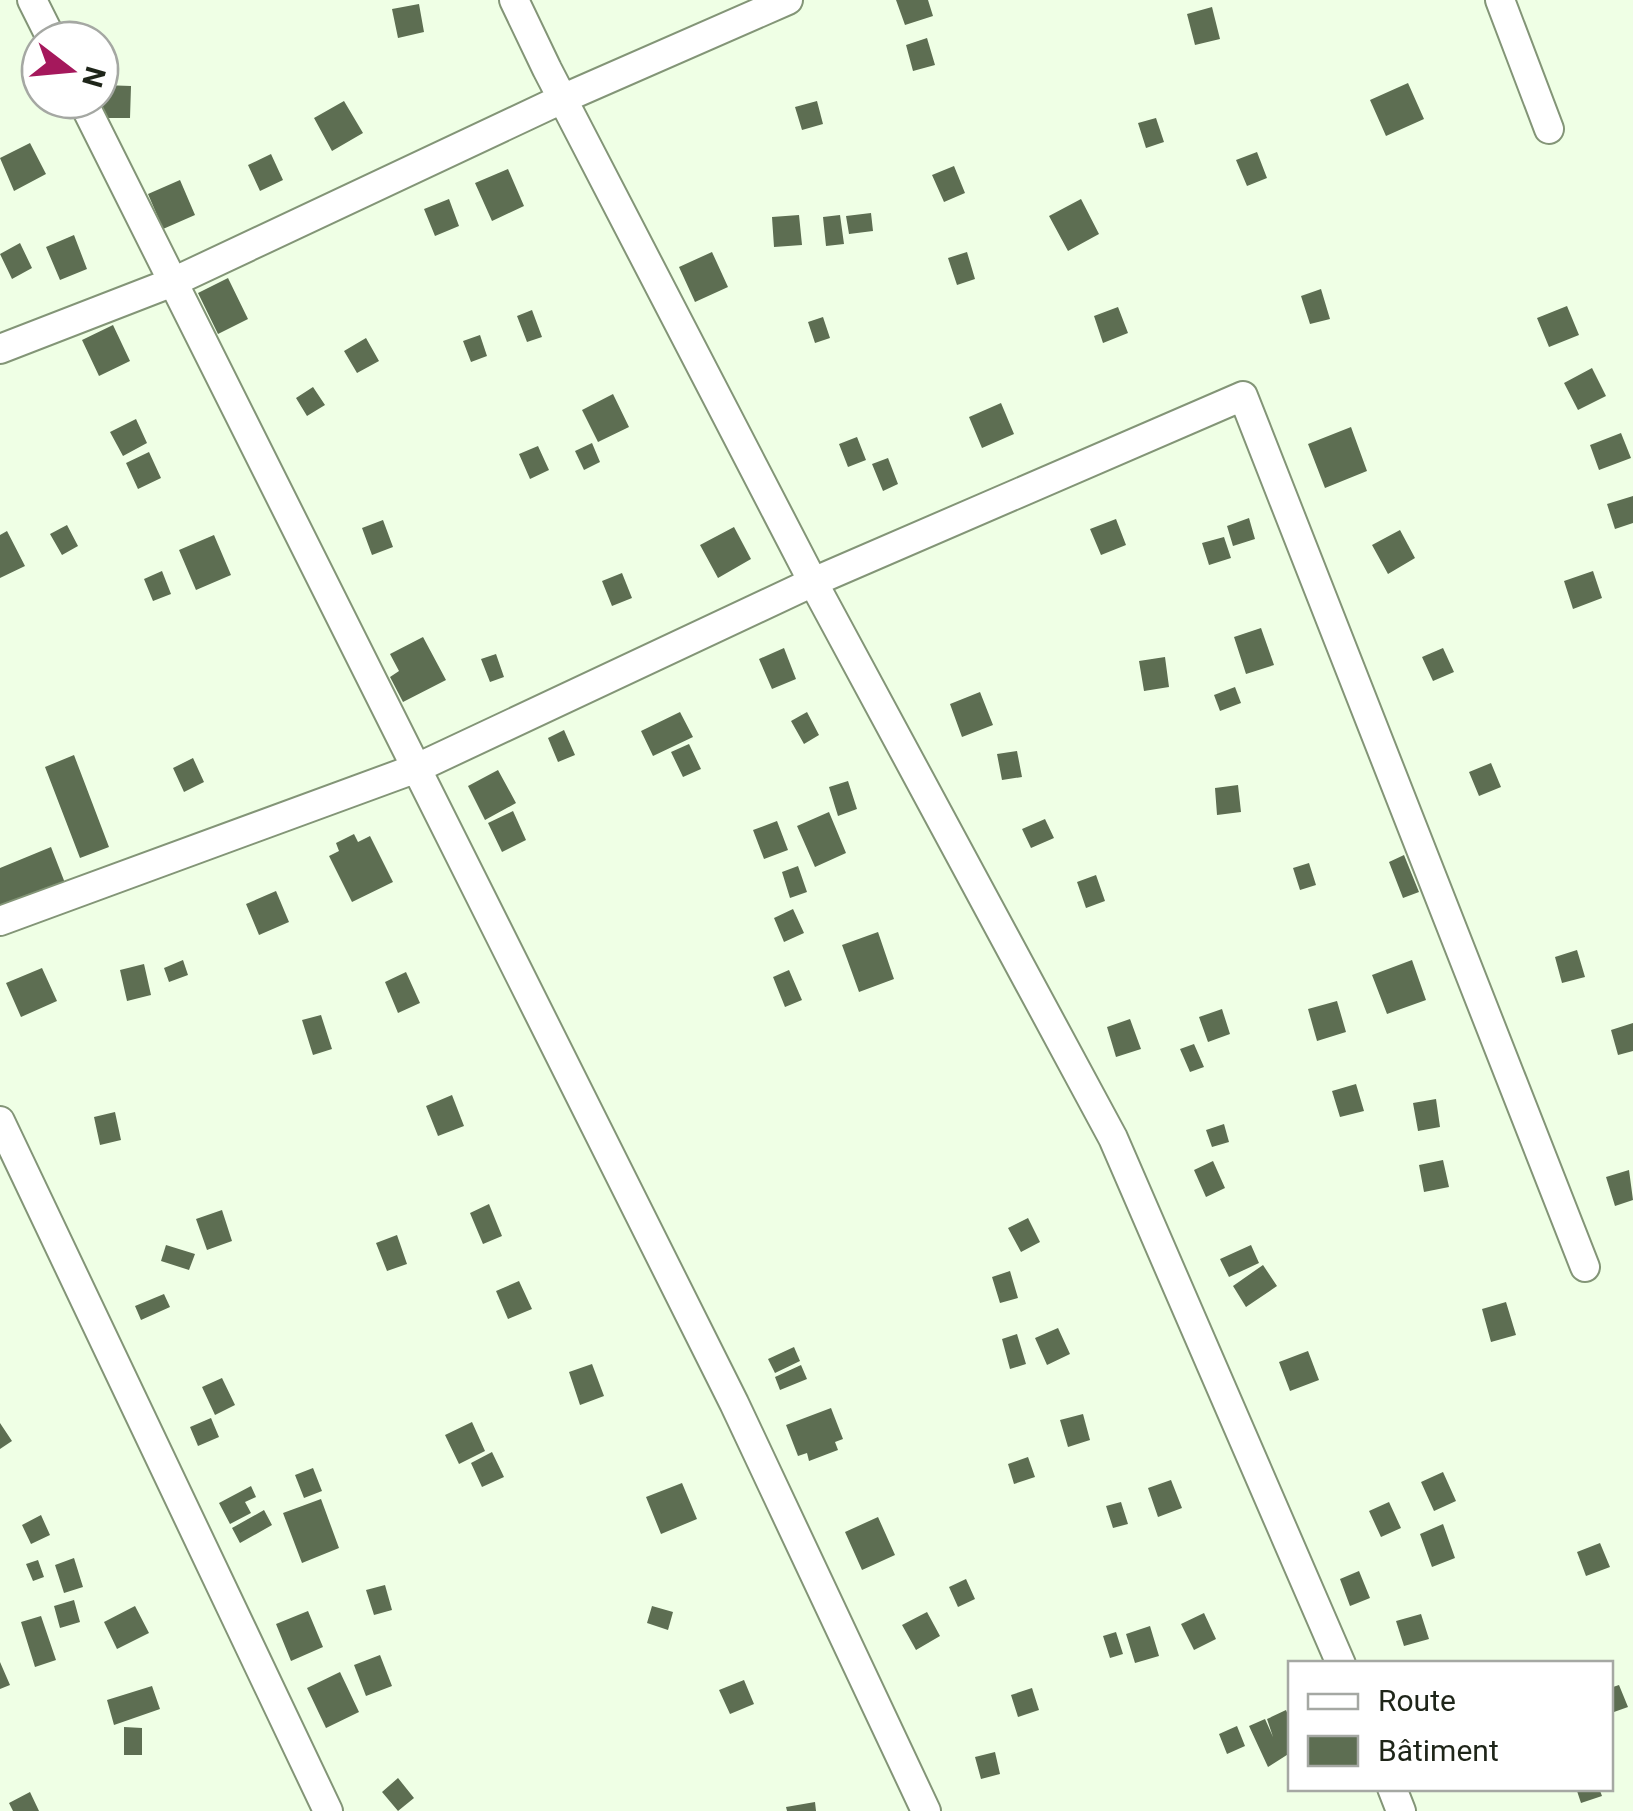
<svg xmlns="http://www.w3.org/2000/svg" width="1633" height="1811" viewBox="0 0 1633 1811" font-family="Roboto,sans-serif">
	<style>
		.building { fill: #5d6e52 }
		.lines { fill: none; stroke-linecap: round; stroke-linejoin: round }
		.street-casing { stroke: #839577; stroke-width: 32 }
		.street { stroke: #fff; stroke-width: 28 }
	</style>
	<rect width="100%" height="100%" fill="#efffe5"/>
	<path class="building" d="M896 0H928L933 16 905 25Z
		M419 4 424 32 398 38 392 9Z
		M1212 7 1220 39 1195 45 1187 14Z
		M927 38 935 65 913 71 906 45Z
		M1408 83 1424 119 1386 136 1370 100Z
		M103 85 131 86 130 118H101Z
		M344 101 363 133 332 151 314 118Z
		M817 101 823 124 802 130 795 107Z
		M1156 118 1164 142 1146 148 1138 123Z
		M30 143 46 174 14 191 0 158Z
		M1257 152 1267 178 1247 186 1236 160Z
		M271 154 283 180 260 191 248 165Z
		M954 166 965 193 944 202 932 175Z
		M508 169 524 206 492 221 475 183Z
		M180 180 195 215 163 229 148 194Z
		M449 199 459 226 435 236 424 209Z
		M1081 199 1099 234 1068 251 1049 216Z
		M871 213 873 231 849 234 846 216Z
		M799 215 802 245 774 247 772 217Z
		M840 215 844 244 826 246 823 217Z
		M74 235 87 269 60 280 46 247Z
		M20 243 32 268 12 279 0 254Z
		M712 252 728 287 695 302 679 267Z
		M967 252 975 279 957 285 948 258Z
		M228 278 248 319 218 334 198 293Z
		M1321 289 1330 319 1310 324 1301 296Z
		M1567 306 1579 335 1549 347 1537 318Z
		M1118 307 1128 333 1103 343 1094 316Z
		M532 310 542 337 527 342 517 316Z
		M823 317 830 338 815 343 808 322Z
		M113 325 130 361 99 376 82 340Z
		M480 335 487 356 471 362 463 341Z
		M366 338 379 361 357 373 344 351Z
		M1592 368 1606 396 1578 410 1564 383Z
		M313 387 325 405 307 416 296 398Z
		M613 394 629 427 598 442 582 410Z
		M1001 403 1014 434 982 448 969 417Z
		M136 419 147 443 123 456 110 432Z
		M1351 427 1367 471 1325 488 1308 444Z
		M1621 433 1631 458 1599 470 1590 445Z
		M857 437 866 460 848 467 839 444Z
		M592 443 600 462 584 470 575 451Z
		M538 446 549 470 530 479 519 454Z
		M149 452 161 478 138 489 126 463Z
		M888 458 898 484 883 491 872 464Z
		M1633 496V523L1615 529 1607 504Z
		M1249 518 1255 539 1233 546 1227 526Z
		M1116 519 1126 545 1101 555 1090 529Z
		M383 520 393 547 372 555 362 528Z
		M67 525 78 546 62 555 50 534Z
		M734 527 751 559 718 578 700 545Z
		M1400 530 1415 558 1388 574 1372 545Z
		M7 531 25 566 0 578V535Z
		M214 535 231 575 196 590 179 550Z
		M1224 537 1231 558 1209 565 1202 543Z
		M162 571 171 594 153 601 144 579Z
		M1593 571 1602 598 1573 609 1564 581Z
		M622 573 632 598 612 606 602 581Z
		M1261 628 1274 665 1246 674 1234 637Z
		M423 637 446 680 403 702 390 677 399 671 390 654Z
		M784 648 796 679 772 689 759 659Z
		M1443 648 1454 672 1433 681 1422 657Z
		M496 654 504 677 490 682 481 659Z
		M1165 657 1169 687 1144 691 1139 661Z
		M1235 687 1241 703 1220 711 1214 695Z
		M980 692 993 725 962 737 950 704Z
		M680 712 693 737 653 756 641 731Z
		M807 712 819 735 804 744 791 721Z
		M564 730 575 755 558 762 548 738Z
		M689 744 701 769 683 777 671 752Z
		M1017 751 1022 777 1002 780 997 754Z
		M74 755 109 847 80 858 45 767Z
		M193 758 204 782 184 792 173 768Z
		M1491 763 1501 787 1479 796 1469 772Z
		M498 770 516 803 485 820 468 786Z
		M848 781 857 809 838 816 829 787Z
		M1238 785 1241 812 1217 815 1215 788Z
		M513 811 526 840 502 852 488 823Z
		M829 812 846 853 815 867 797 826Z
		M1045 819 1054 838 1031 848 1022 829Z
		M777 821 788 850 764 859 753 830Z
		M354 834 358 842 370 836 393 882 352 902 329 856 339 851 336 843Z
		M51 847 65 883 0 909V868Z
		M1404 855 1419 892 1403 898 1389 862Z
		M1309 863 1316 885 1300 890 1293 868Z
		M798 866 807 892 790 898 782 872Z
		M1096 875 1105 901 1086 908 1077 882Z
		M276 891 289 922 259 935 246 904Z
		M793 909 804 933 784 942 774 918Z
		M878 932 894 979 859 992 842 945Z
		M1577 950 1585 977 1562 983 1555 957Z
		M183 960 188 975 169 982 164 968Z
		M1412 960 1426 1000 1387 1014 1372 975Z
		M144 964 151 995 127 1001 120 970Z
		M42 968 57 1001 21 1017 6 983Z
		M789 970 802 1000 785 1007 773 977Z
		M406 972 420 1003 398 1013 385 982Z
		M1337 1001 1346 1032 1317 1041 1308 1009Z
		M1222 1009 1230 1034 1208 1042 1199 1017Z
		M321 1015 332 1049 313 1055 302 1020Z
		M1130 1019 1141 1049 1116 1057 1107 1027Z
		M1633 1023V1051L1618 1055 1611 1030Z
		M1194 1044 1204 1067 1190 1072 1180 1049Z
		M1356 1084 1364 1111 1340 1117 1332 1091Z
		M452 1095 464 1126 438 1136 426 1106Z
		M1436 1099 1440 1127 1418 1131 1413 1103Z
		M115 1112 121 1140 100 1145 94 1117Z
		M1224 1124 1229 1142 1212 1147 1206 1130Z
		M1443 1160 1449 1187 1424 1192 1419 1165Z
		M1213 1161 1225 1188 1206 1197 1194 1170Z
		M1629 1170 1633 1200 1615 1206 1606 1177Z
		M489 1204 502 1236 483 1244 470 1213Z
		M222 1210 232 1241 207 1250 196 1219Z
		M1028 1218 1040 1242 1021 1252 1008 1228Z
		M397 1235 407 1264 387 1271 376 1243Z
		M166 1245 195 1254 189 1270 161 1261Z
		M1251 1245 1259 1263 1229 1277 1220 1259Z
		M1263 1265 1277 1286 1246 1307 1233 1286Z
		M1010 1271 1018 1298 1000 1303 992 1277Z
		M519 1281 532 1309 508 1319 496 1291Z
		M164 1294 170 1307 141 1320 135 1306Z
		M1506 1302 1516 1335 1491 1342 1482 1309Z
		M1058 1328 1070 1354 1047 1365 1035 1338Z
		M1017 1334 1026 1364 1010 1369 1002 1339Z
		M794 1347 800 1361 775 1373 768 1359Z
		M1308 1351 1319 1380 1290 1391 1279 1362Z
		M592 1364 604 1396 580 1405 569 1372Z
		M801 1365 807 1379 780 1390 775 1377Z
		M222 1378 235 1405 215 1415 202 1387Z
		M831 1408 843 1439 835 1442 838 1450 809 1461 807 1453 798 1456 786 1425Z
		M1083 1414 1090 1440 1068 1447 1060 1420Z
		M211 1418 219 1437 198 1446 190 1427Z
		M472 1422 485 1451 459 1464 445 1435Z
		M0 1423 12 1441 0 1449Z
		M492 1452 504 1477 482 1487 471 1463Z
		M1028 1457 1035 1477 1014 1484 1008 1464Z
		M313 1468 322 1491 304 1498 295 1475Z
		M1443 1472 1456 1501 1434 1511 1421 1482Z
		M1171 1480 1182 1508 1158 1517 1148 1488Z
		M682 1483 697 1519 661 1534 646 1497Z
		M251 1486 256 1497 245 1502 251 1513 230 1524 219 1503Z
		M321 1499 339 1548 302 1563 283 1513Z
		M1121 1502 1128 1524 1113 1528 1106 1506Z
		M1389 1502 1401 1528 1381 1537 1369 1511Z
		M264 1510 272 1525 240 1543 232 1528Z
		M41 1515 50 1535 31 1544 22 1525Z
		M878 1517 895 1555 862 1570 845 1532Z
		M1443 1524 1455 1558 1432 1567 1420 1534Z
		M1600 1543 1610 1567 1586 1576 1577 1552Z
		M74 1558 83 1587 64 1593 55 1565Z
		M38 1560 44 1577 33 1581 26 1564Z
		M1359 1571 1370 1598 1350 1606 1340 1579Z
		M966 1579 975 1599 958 1607 949 1587Z
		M385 1585 392 1610 374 1615 366 1590Z
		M74 1600 80 1622 60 1628 54 1606Z
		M135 1606 149 1633 117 1649 104 1622Z
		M652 1606 673 1612 668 1630 647 1623Z
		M308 1611 323 1647 291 1661 276 1624Z
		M927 1612 940 1636 916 1650 902 1625Z
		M1204 1613 1216 1639 1194 1650 1181 1624Z
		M1421 1614 1429 1639 1404 1646 1396 1621Z
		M41 1616 56 1660 35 1667 21 1622Z
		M1150 1626 1159 1656 1135 1663 1126 1634Z
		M1116 1632 1123 1654 1110 1658 1103 1636Z
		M380 1655 392 1686 366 1696 354 1665Z
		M0 1662 10 1685 0 1689Z
		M340 1672 359 1712 326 1728 307 1688Z
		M744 1680 754 1704 730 1714 719 1690Z
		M1619 1685 1628 1707 1614 1712 1610 1688Z
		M152 1686 160 1709 114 1725 107 1700Z
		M1032 1688 1039 1710 1018 1717 1011 1695Z
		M1286 1710 1290 1719V1753L1268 1767 1249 1726 1265 1719 1273 1737 1267 1719Z
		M1237 1726 1245 1746 1227 1754 1219 1734Z
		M124 1727 142 1728V1755H124Z
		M995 1752 1000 1774 981 1779 975 1757Z
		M398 1778 414 1798 398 1811 382 1792Z
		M1576 1788H1599L1602 1796 1581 1803Z
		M30 1792 39 1811H13L9 1803Z
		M815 1802 816 1811H787L786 1807Z"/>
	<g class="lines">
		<defs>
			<path id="street" d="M32 0 52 40
				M514 0 547 69 813 582 1113 1138 1341 1664
				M1500 0 1549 129
				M82 100 734 1403 926 1811
				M0 349 173 282 562 99 788 0
				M0 921 417 768 813 582 1243 396 1585 1267
				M0 1121 328 1811
				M1392 1788 1401 1811"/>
		</defs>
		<use href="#street" class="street-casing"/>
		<use href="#street" class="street"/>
	</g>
	<rect x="1288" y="1661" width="325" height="130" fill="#ffffff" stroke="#a5a8a3" stroke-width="2.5"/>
	<rect x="1308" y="1694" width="50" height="15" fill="#ffffff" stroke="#a5a8a3" stroke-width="2.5"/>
	<text x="1378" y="1711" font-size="30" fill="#1e2519">Route</text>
	<rect x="1308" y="1736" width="50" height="30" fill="#5d6e52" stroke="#a5a8a3" stroke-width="2.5"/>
	<text x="1378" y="1761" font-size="30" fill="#1e2519">Bâtiment</text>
	<g transform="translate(70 70) rotate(106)"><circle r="48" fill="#ffffff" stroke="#a5a8a3" stroke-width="2.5"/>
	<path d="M0-8L18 38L0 25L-18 38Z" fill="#a5185c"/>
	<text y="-15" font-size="28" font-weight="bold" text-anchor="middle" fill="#1e2519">N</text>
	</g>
</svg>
